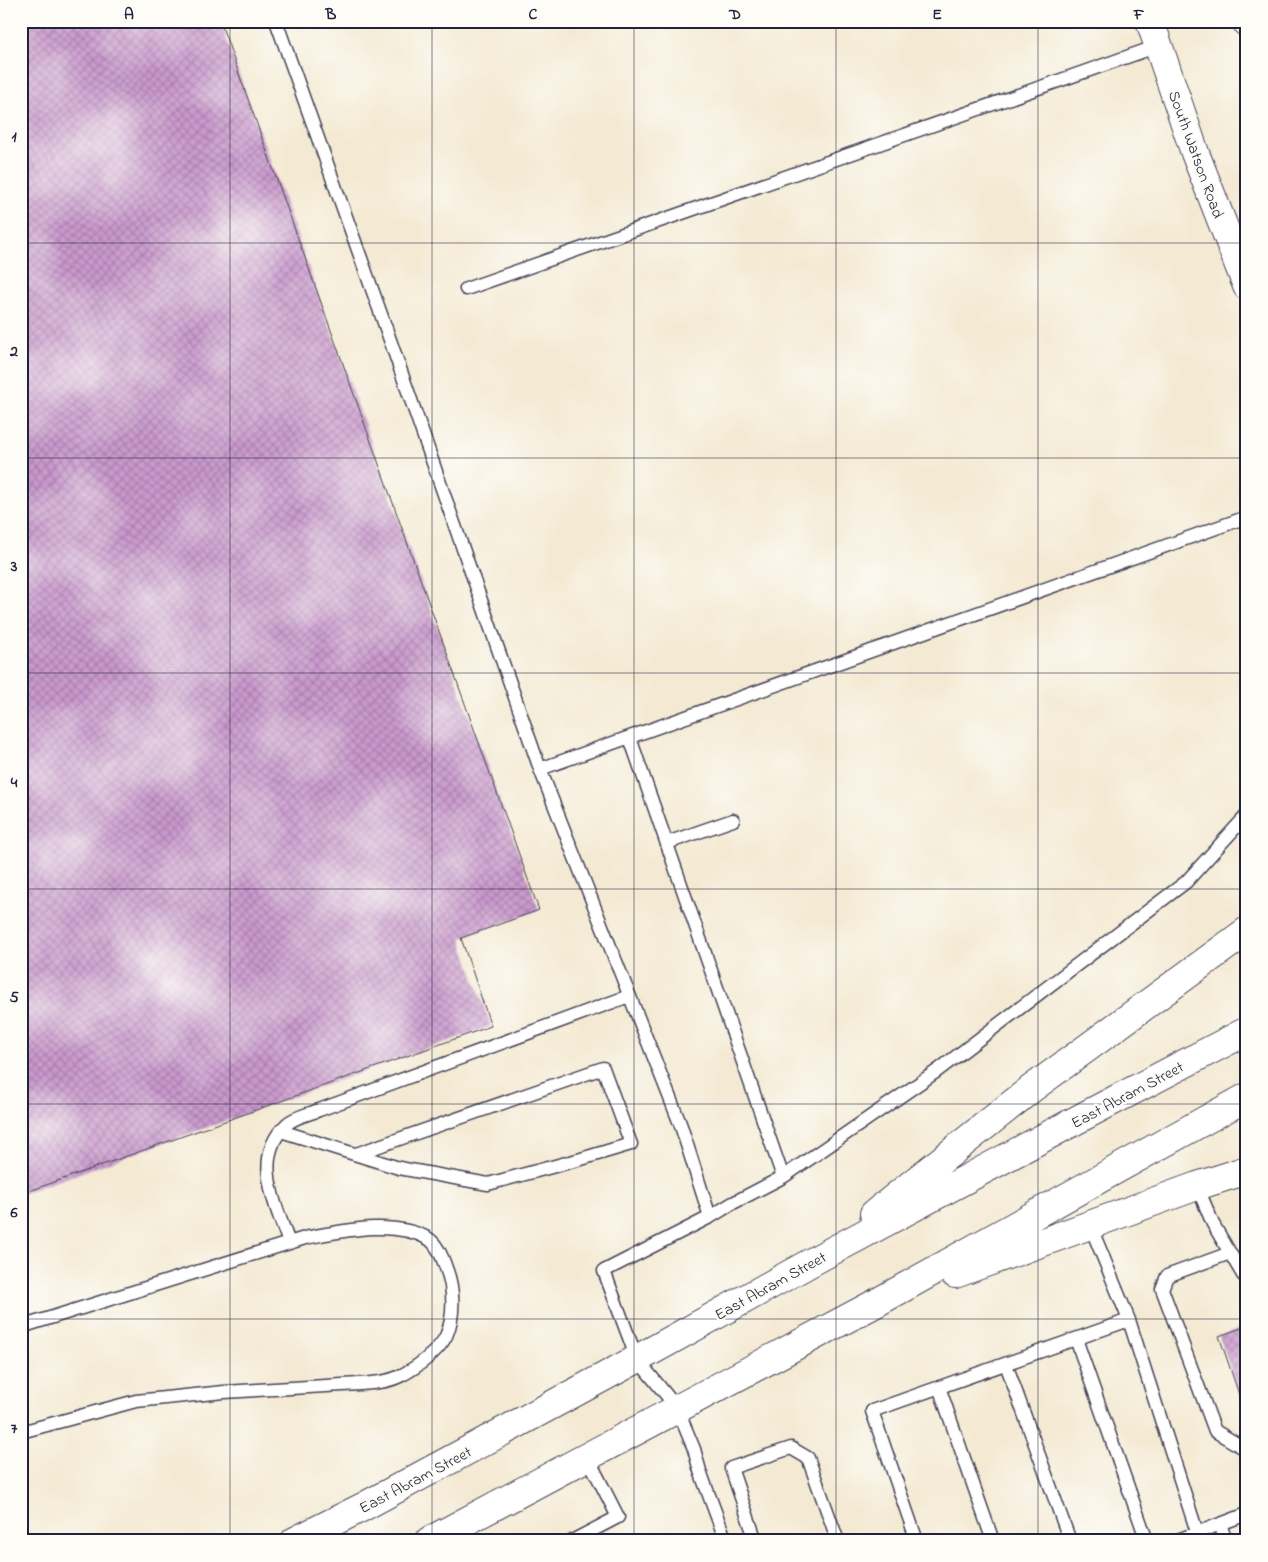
<svg xmlns="http://www.w3.org/2000/svg" width="1268" height="1562" viewBox="0 0 1268 1562" font-family="'Indie Flower',sans-serif">
	<style>
		.building { fill: url(#building-cross-hatch) }
		.lines { fill: none; stroke-linecap: round; stroke-linejoin: round }
		.service-casing { stroke: #424052; stroke-width: 15 }
		.secondary-casing { stroke: #424052; stroke-width: 30 }
		.motorway-casing { stroke: #424052; stroke-width: 30 }
		.service { stroke: #fff; stroke-width: 12 }
		.secondary { stroke: #fff; stroke-width: 28 }
		.motorway { stroke: #fff; stroke-width: 28 }
		.grid { fill: none; stroke: #22223b; stroke-width: 1; stroke-opacity: 0.55 }
		.labels { text-anchor: middle; stroke-width: 5; stroke-linejoin: round; paint-order: stroke }
		.street-label { font-size: 16px; fill: #22223b; stroke: #fdfcf7 }
		.neatline { fill: none; stroke: #22223b; stroke-width: 2 }
		.grid-label { font-size: 16px; text-anchor: middle; font-weight: bold; fill: #22223b }
	</style>
	<defs>
		<pattern id="building-cross-hatch" width="8" height="8" patternUnits="userSpaceOnUse" patternTransform="scale(1.25)"><rect width="8" height="8" fill="#ca9ace"/><path d="M0 0l8 8M0 8l8-8" fill="none" stroke="#a47da8"/></pattern>
	</defs>
	<rect width="100%" height="100%" fill="#fdfcf7"/>
	<filter id="ink" filterUnits="userSpaceOnUse"><feTurbulence type="fractalNoise" baseFrequency=".02" numOctaves="2"/><feDisplacementMap in="SourceGraphic" scale="10" xChannelSelector="R" yChannelSelector="G"/><feConvolveMatrix kernelMatrix="1 2 1 2 8 2 1 2 1" color-interpolation-filters="sRGB"/></filter>
	<filter id="wash" filterUnits="userSpaceOnUse"><feTurbulence type="fractalNoise" baseFrequency=".0096" numOctaves="4" result="noise"/><feDisplacementMap in="SourceGraphic" scale="20" xChannelSelector="R" yChannelSelector="G"/><feGaussianBlur stdDeviation="1.12" result="paint"/><feColorMatrix in="noise" values="0 0 0 0 0 0 0 0 0 0 0 0 0 0 0 0 0 1.4 0 .05"/><feComposite in="paint" operator="in"/></filter>
	<g filter="url(#wash)">
		<rect width="100%" height="100%" fill="#f4ead4"/>
		<g id="blocks">
			<path class="building" d="M21 21H220L539 910 461 938 491 1026 21 1194Z
				M1247 1326V1398L1241 1400 1219 1336Z"/>
		</g>
	</g>
	<g filter="url(#ink)">
		<use href="#blocks" fill-opacity="0" stroke="#424052" stroke-width="1"/>
		<g class="lines">
			<defs>
				<path id="service" d="M276 21 382 317 540 769 681 1126 710 1217
					M466 289 1158 46
					M630 738 783 1177 733 1203 710 1217 604 1271 637 1359 677 1408 694 1449 700 1471 726 1541
					M540 769 1247 517
					M667 843 733 820
					M281 1131 399 1168 488 1184 581 1159 631 1144 603 1068 356 1154
					M783 1177 937 1071 1186 882 1247 815
					M1197 1186 1213 1224 1243 1275 1247 1274
					M1090 1225 1129 1320
					M289 1243C276 1205 251 1157 287 1124 294 1117 309 1114 319 1110L629 996
					M1230 1253 1167 1276 1162 1289 1215 1431 1242 1447 1247 1445
					M21 1327 305 1238C343 1231 394 1219 429 1239 438 1245 443 1259 446 1268 454 1288 455 1316 446 1336 438 1352 416 1368 400 1376 388 1382 374 1383 360 1384L224 1392 136 1401 21 1432
					M1076 1339 1147 1541
					M1006 1364 1070 1541
					M939 1387 993 1541
					M1220 1524 1226 1541
					M572 1541 618 1517 587 1456
					M756 1541 731 1468 791 1448 808 1458 838 1541
					M917 1541 872 1411 1129 1320 1197 1532
					M1175 1541 1247 1514"/>
				<path id="secondary" d="M1150 21 1195 153 1247 286
					M874 1214 1031 1089 1247 931
					M955 1274 1197 1186 1247 1170
					M295 1541 361 1508 637 1359 817 1259 1086 1115 1247 1031
					M429 1541 876 1303 1247 1097"/>
				<path id="motorway" d="M1246 21 1247 23"/>
			</defs>
			<use href="#service" class="service-casing"/>
			<use href="#secondary" class="secondary-casing"/>
			<use href="#motorway" class="motorway-casing"/>
			<use href="#service" class="service"/>
			<use href="#secondary" class="secondary"/>
			<use href="#motorway" class="motorway"/>
		</g>
	</g>
	<path class="grid" d="M230 21V1541M432 21V1541M634 21V1541M836 21V1541M1038 21V1541M21 243H1247M21 458H1247M21 673H1247M21 889H1247M21 1104H1247M21 1319H1247"/>
	<g class="labels">
		<g class="street-label">
			<text transform="translate(1197 154) rotate(70)" y="6">South Watson Road</text>
			<text transform="translate(1127 1094) rotate(-28)" y="6">East Abram Street</text>
			<text transform="translate(770 1285) rotate(-29)" y="6">East Abram Street</text>
			<text transform="translate(415 1479) rotate(-28)" y="6">East Abram Street</text>
		</g>
	</g>
	<rect width="1268" height="1562" fill="none" stroke="#fdfcf7" stroke-width="55"/>
	<rect x="28" y="28" width="1212" height="1506" class="neatline"/>
	<g class="grid-label">
		<text x="129" y="19">A</text>
		<text x="331" y="19">B</text>
		<text x="533" y="19">C</text>
		<text x="735" y="19">D</text>
		<text x="937" y="19">E</text>
		<text x="1139" y="19">F</text>
		<text x="14" y="141">1</text>
		<text x="14" y="356">2</text>
		<text x="14" y="571">3</text>
		<text x="14" y="787">4</text>
		<text x="14" y="1002">5</text>
		<text x="14" y="1217">6</text>
		<text x="14" y="1433">7</text>
	</g>
</svg>
